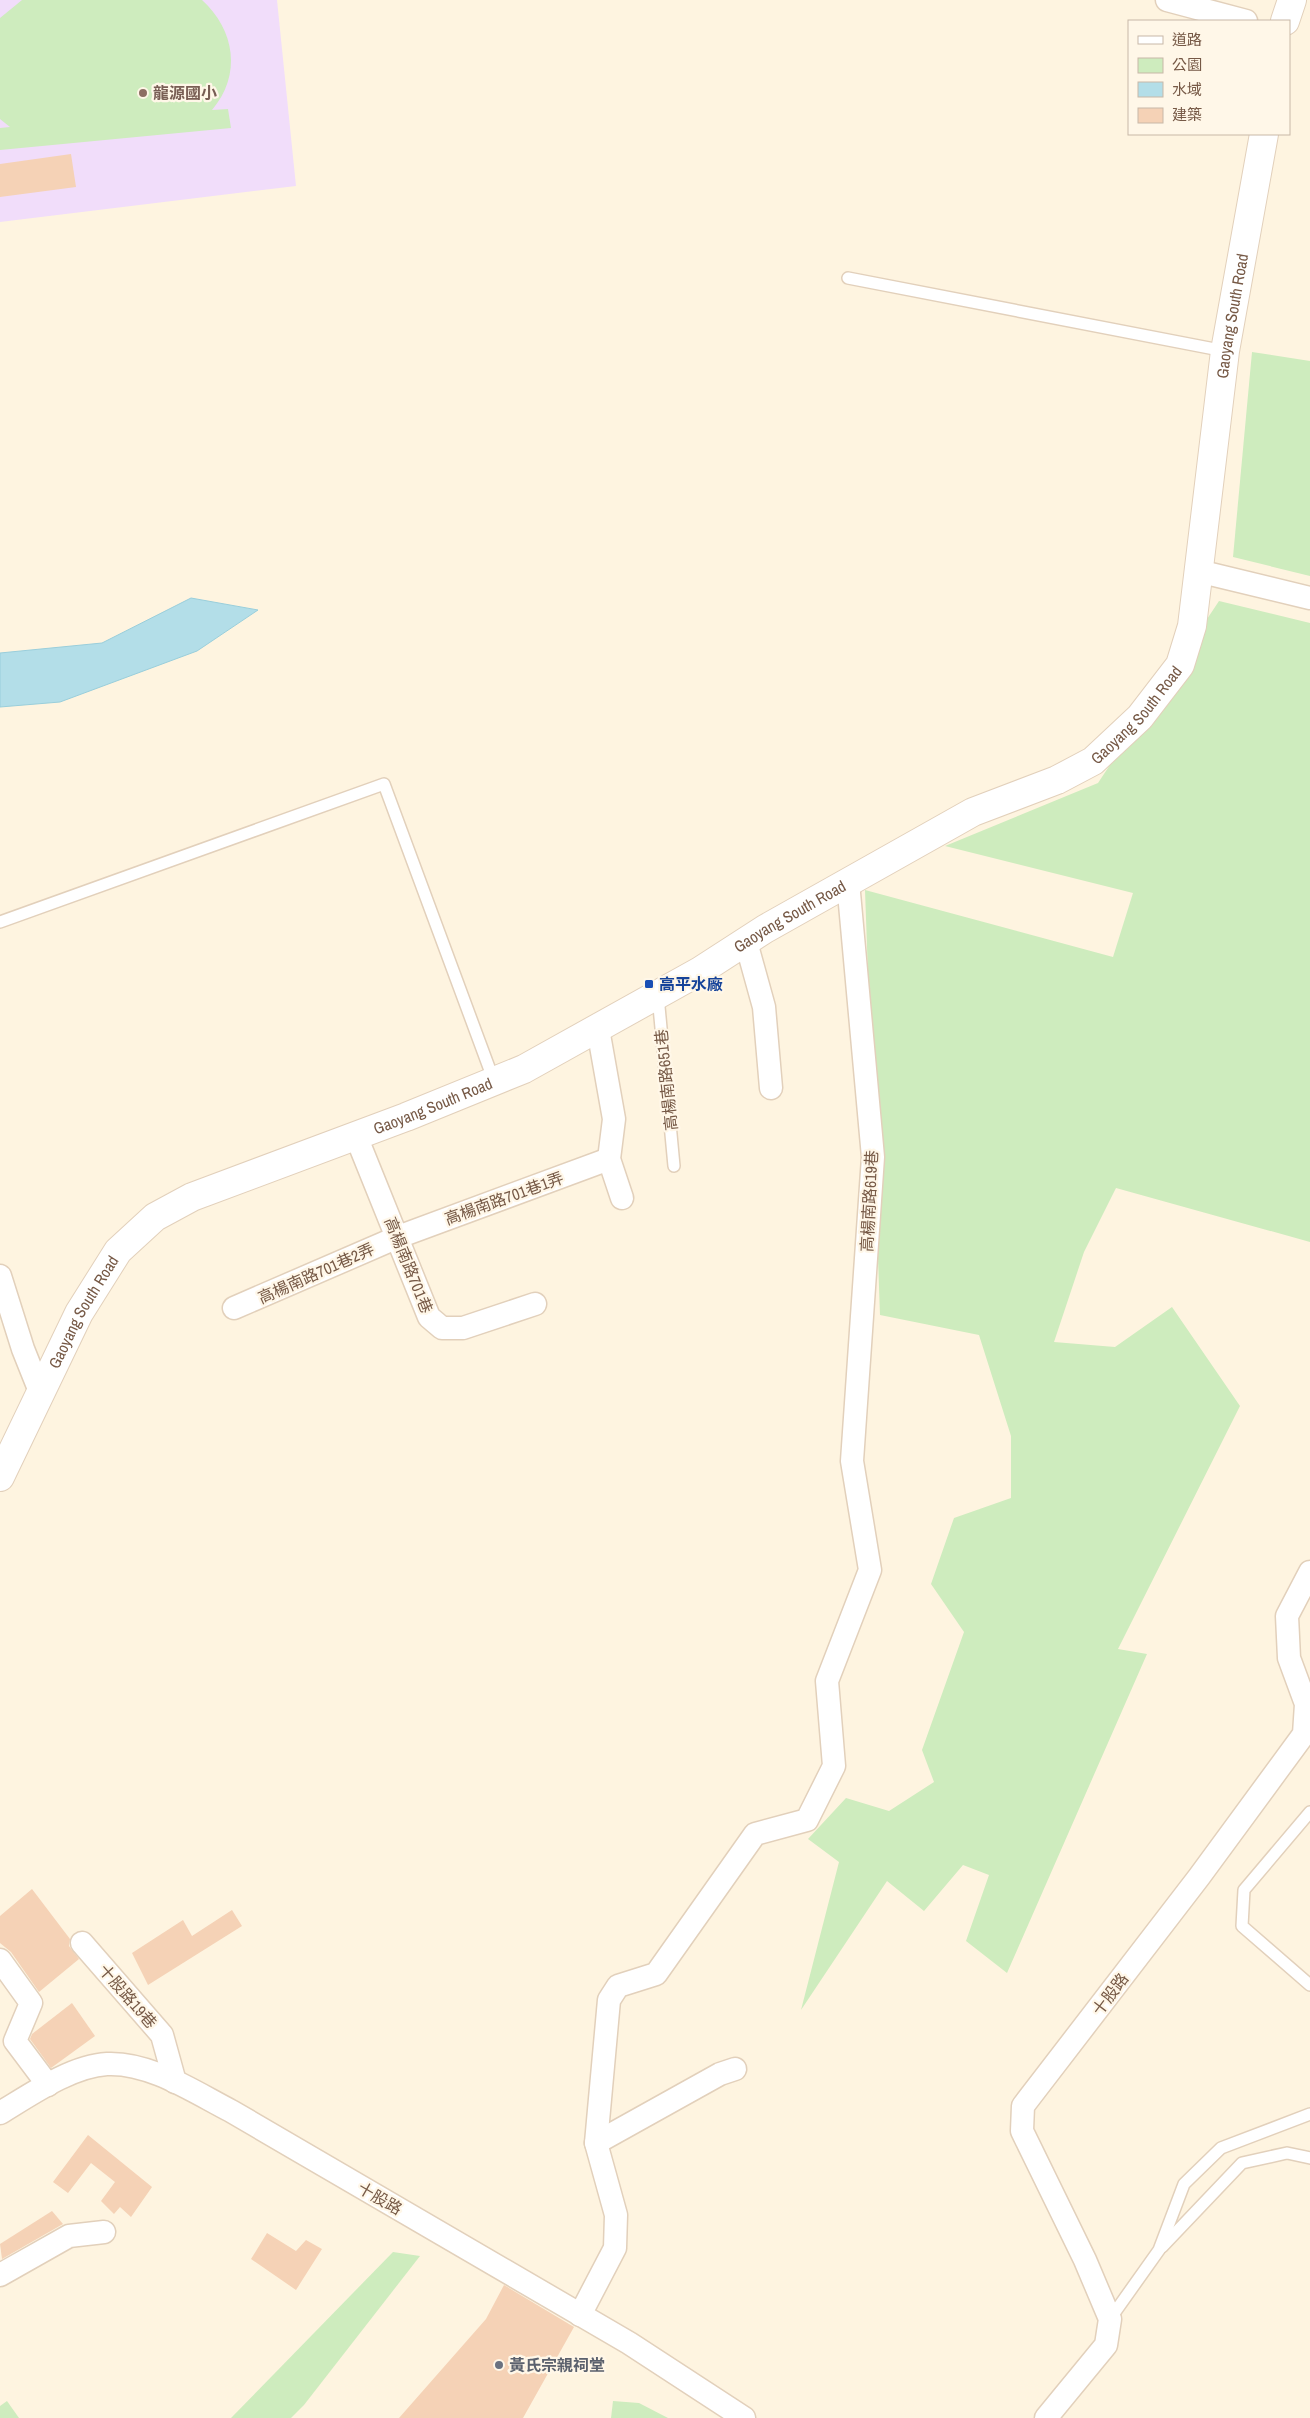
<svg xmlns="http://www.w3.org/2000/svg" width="1310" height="2418" font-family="'Archivo Narrow','Noto Sans TC',sans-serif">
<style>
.education{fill:#f1ddfa}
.green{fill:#ceecbe}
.water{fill:#b3dee8;stroke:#99cedb}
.building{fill:#f5d2b6}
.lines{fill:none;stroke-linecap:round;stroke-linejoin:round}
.service-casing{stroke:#e2d0bb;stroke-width:14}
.minor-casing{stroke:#e2d0bb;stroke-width:25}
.tertiary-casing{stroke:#e2d0bb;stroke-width:30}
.service{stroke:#fff;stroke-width:11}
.minor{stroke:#fff;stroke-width:22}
.tertiary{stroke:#fff;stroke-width:28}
.education-dot{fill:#8d6e63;stroke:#fff7e8;stroke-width:2}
.transit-dot{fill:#1a4fb4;stroke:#fff7e8;stroke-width:2}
.worship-dot{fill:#6b7280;stroke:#fff7e8;stroke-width:2}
.labels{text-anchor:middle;stroke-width:4.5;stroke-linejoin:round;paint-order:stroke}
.education-label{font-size:16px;font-weight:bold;fill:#785e54;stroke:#fff7e8;text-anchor:start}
.street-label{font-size:16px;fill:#765946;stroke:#fff7e8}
.transit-label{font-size:16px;font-weight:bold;fill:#164399;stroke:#fff7e8;text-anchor:start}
.worship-label{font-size:16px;font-weight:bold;fill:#5b616d;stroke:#fff7e8;text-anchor:start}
</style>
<rect width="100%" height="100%" fill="#fef4e0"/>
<polygon class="education" points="0,0 277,0 296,186 0,222"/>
<g class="green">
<path d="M22,0H202C235,30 242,75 212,110L228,109L231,128L0,150V128L10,127L0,119V18Z"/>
<polygon points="1252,352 1310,361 1310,576 1233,557"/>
<polygon points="1219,601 1310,623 1310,1242 1116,1188 1084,1252 1054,1342 1115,1347 1172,1307 1240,1406 1118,1649 1147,1654 1007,1973 966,1941 989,1875 963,1865 924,1911 887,1881 801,2010 839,1862 808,1839 846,1798 889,1811 934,1782 922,1750 964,1632 931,1584 954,1518 1011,1498 1011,1436 979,1335 880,1315 865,890 1113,957 1133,893 945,846 1098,783"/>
<polygon points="393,2252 420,2256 304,2405 291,2418 231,2418"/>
<polygon points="7,2401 19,2418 0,2418 0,2406"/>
<polygon points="613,2401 639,2403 668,2418 611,2418"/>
</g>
<polygon class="water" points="191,598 258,610 197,651 60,702 0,707 0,653 102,643"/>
<g class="building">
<polygon points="71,154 76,187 0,197 0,164"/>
<polygon points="32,1889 70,1939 69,1946 79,1959 39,1992 11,1952 0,1943 0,1916"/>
<polygon points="232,1910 242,1926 148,1985 132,1953 183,1920 192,1936"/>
<polygon points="72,2003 95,2036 51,2068 30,2039 32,2034"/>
<polygon points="88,2135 152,2187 131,2217 120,2207 114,2214 101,2201 115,2182 91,2163 68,2193 53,2182"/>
<polygon points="52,2211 63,2224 2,2259 0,2244"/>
<polygon points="267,2233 296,2251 306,2240 322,2249 296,2290 251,2259"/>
<polygon points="504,2285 574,2327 523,2418 399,2418 486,2319"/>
</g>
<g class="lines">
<g class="service-casing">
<g id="service">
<polyline points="848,278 1225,351"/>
<polyline points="0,922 384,784 494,1081"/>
<polyline points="658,996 674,1166"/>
<polyline points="1310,1812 1244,1890 1242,1926 1310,1985"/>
<polyline points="1162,2247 1242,2163 1287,2153 1310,2158"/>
<polyline points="1110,2319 1159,2250 1184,2184 1221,2148 1310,2114"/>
</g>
</g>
<g class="minor-casing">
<g id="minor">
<polyline points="1167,0 1246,21"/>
<polyline points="1198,571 1310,598"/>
<polyline points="746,942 764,1007 771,1088"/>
<polyline points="598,1029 614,1119 609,1159 622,1198"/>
<polyline points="356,1136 429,1317 442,1328 463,1328 535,1304"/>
<polyline points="0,1276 23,1349 41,1394"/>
<polyline points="234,1308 398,1237 609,1159"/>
<polyline points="82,1943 162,2035 175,2082"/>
<polyline points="0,1960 31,2003 15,2041 48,2085"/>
<path d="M0,2113C30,2095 71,2066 107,2064C150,2062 194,2092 231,2111L629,2343L744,2418"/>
<polyline points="596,2143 720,2074 735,2069"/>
<polyline points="0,2275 69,2236 104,2232"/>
<polyline points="580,2315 615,2248 616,2215 596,2143 609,2000 618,1986 656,1974 755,1834 807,1820 834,1766 827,1681 870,1570 852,1461 873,1157 848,882"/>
<polyline points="1046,2418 1106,2345 1110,2319 1085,2260 1022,2131 1023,2106 1199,1877 1304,1734 1306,1704 1289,1658 1287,1616 1310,1572"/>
</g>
</g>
<g class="tertiary-casing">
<g id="tertiary">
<polyline points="1285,21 1292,0"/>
<path id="s1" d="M0,1477L79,1313L118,1251L155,1217L192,1197L406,1117L524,1069L700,971L765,929L973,812L1057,780L1093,761L1140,717L1180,665L1192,626L1225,351L1264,134"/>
</g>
</g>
<use href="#service" class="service"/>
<use href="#minor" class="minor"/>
<use href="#tertiary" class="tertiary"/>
</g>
<circle class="education-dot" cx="143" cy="93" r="5"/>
<rect class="transit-dot" x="644" y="979" width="10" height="10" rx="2.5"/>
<circle class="worship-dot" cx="499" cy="2365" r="5"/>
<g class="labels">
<g class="education-label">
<text x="153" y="99">龍源國小</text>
</g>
<g class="street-label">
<text dy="6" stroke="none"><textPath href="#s1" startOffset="1835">Gaoyang South Road</textPath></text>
<text dy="6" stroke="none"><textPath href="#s1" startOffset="1415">Gaoyang South Road</textPath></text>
<text dy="6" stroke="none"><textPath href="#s1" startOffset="1010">Gaoyang South Road</textPath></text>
<text transform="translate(666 1080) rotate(-96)" y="6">高楊南路651巷</text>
<text dy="6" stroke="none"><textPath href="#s1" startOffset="605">Gaoyang South Road</textPath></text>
<text transform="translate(504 1198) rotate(-20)" y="6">高楊南路701巷1弄</text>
<text transform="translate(869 1201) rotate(-87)" y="6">高楊南路619巷</text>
<text transform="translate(409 1265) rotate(68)" y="6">高楊南路701巷</text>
<text transform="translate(316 1273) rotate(-24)" y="6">高楊南路701巷2弄</text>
<text dy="6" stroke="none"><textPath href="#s1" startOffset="185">Gaoyang South Road</textPath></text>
<text transform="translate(1110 1994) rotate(-53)" y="6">十股路</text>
<text transform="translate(128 1996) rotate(49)" y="6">十股路19巷</text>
<text transform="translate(380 2198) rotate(30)" y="6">十股路</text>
</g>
<g class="transit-label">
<text x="659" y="990">高平水廠</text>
</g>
<g class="worship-label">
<text x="509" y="2371">黃氏宗親祠堂</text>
</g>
</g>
<rect x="1128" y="20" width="162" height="115" fill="#fff7e8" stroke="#c8b8a7"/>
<rect x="1138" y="36" width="25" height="8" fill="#ffffff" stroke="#c8b8a7"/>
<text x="1172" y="45" font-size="15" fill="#765946">道路</text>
<rect x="1138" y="58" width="25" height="15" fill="#ceecbe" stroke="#c8b8a7"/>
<text x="1172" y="70" font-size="15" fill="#765946">公園</text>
<rect x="1138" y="82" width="25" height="15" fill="#b3dee8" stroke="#c8b8a7"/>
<text x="1172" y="95" font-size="15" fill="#765946">水域</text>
<rect x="1138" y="108" width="25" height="15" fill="#f5d2b6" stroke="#c8b8a7"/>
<text x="1172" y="120" font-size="15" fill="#765946">建築</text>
</svg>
